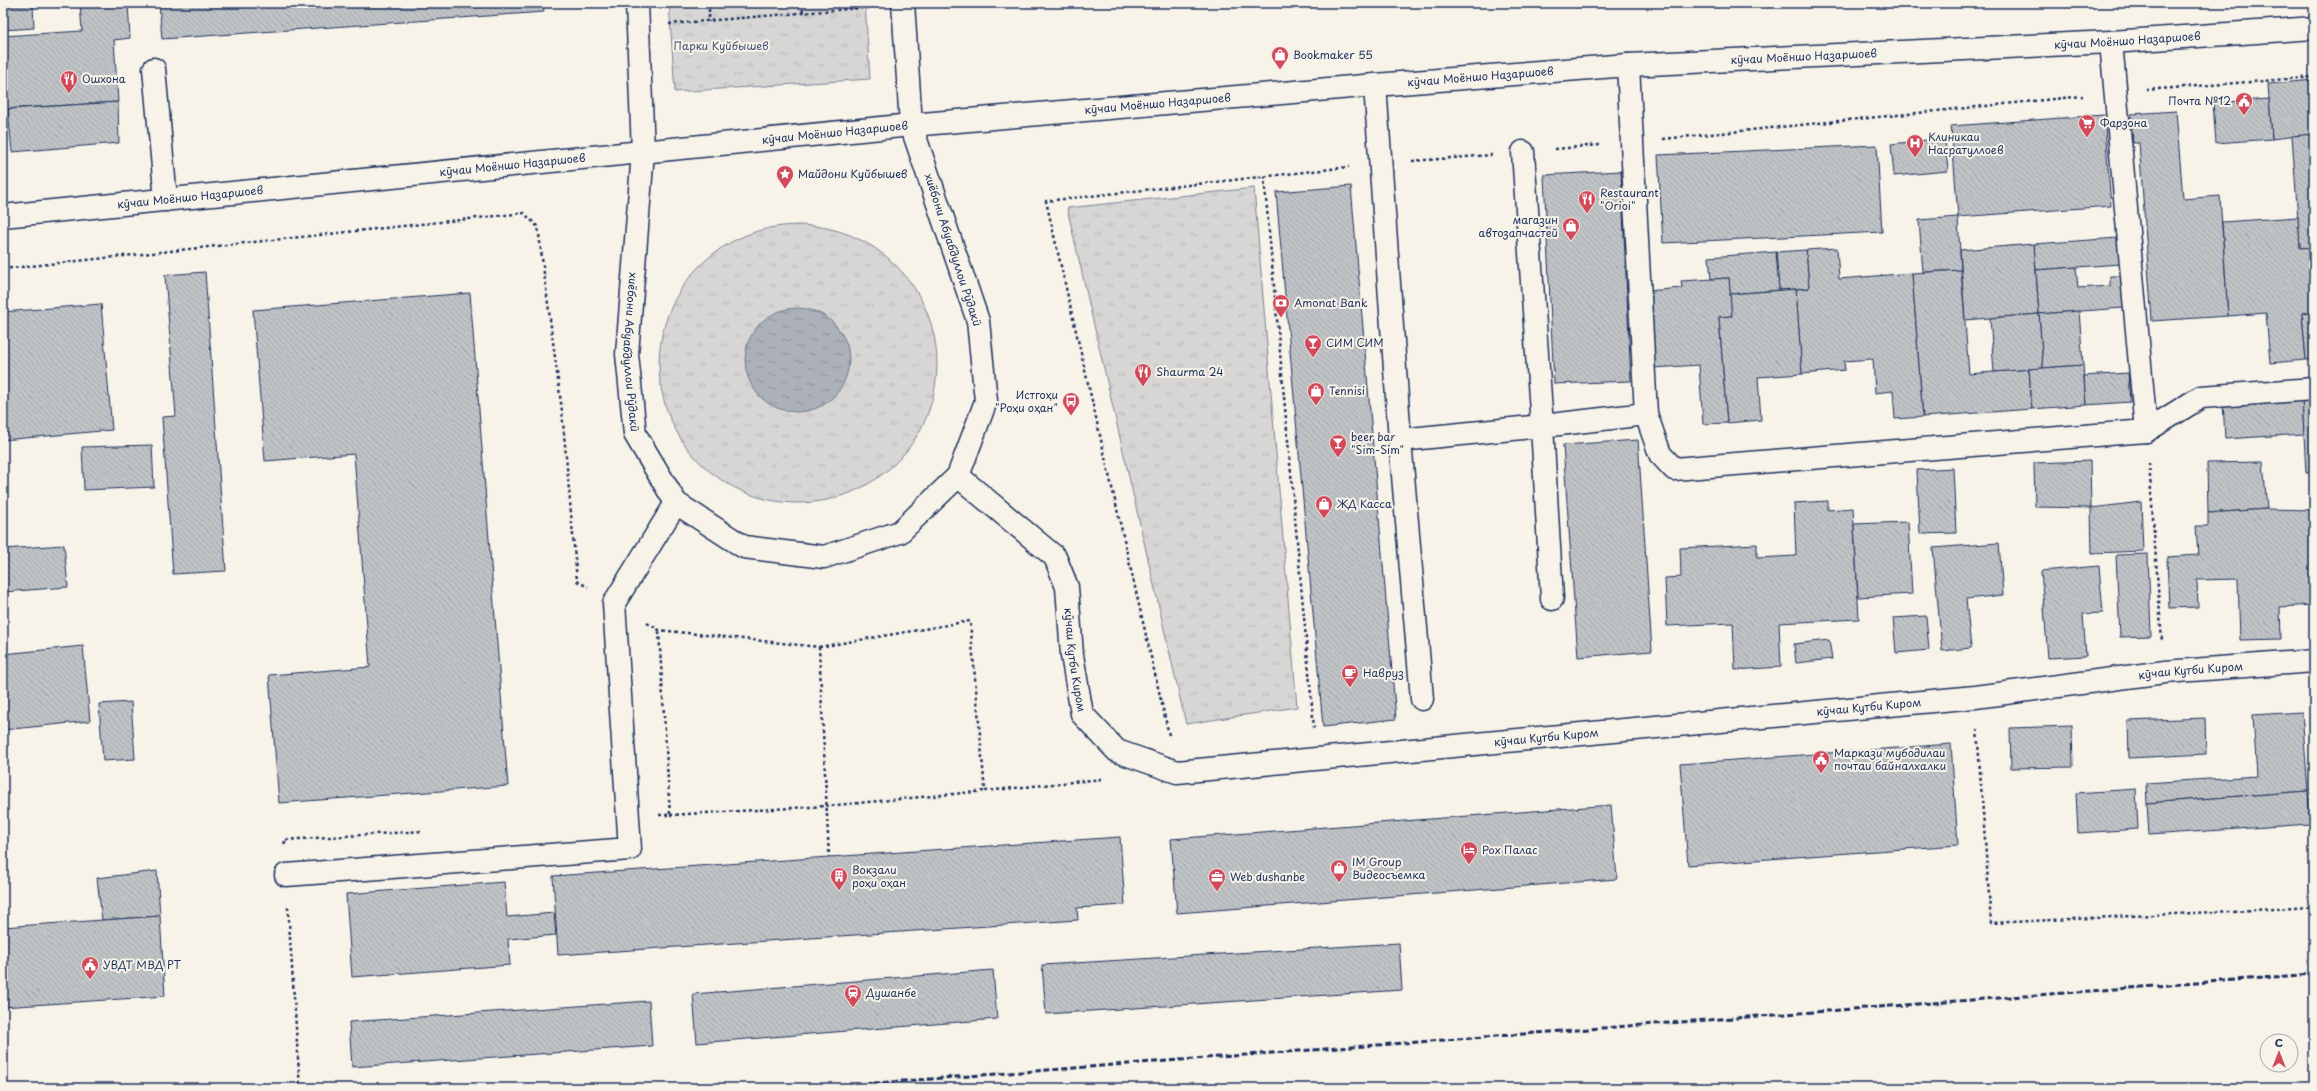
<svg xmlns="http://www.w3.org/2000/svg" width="2317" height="1091" font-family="'Playpen Sans',sans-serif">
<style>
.park{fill:url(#park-tufts);stroke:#798299}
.water{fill:url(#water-ripples);stroke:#727c95}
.building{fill:url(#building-back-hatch);stroke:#1b2f5e}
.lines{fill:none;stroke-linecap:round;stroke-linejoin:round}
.minor-casing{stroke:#1b2f5e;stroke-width:25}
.path{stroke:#1b2f5e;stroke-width:2.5;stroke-dasharray:3 3;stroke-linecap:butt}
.minor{stroke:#f7f3e8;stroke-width:22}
.rail{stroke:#1b2f5e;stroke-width:3;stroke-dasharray:6 3;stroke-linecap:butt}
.labels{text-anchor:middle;stroke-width:4;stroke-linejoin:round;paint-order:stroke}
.street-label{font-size:11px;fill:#1b2f5e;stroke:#f7f3e8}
.park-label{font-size:11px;fill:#415076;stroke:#f7f3e8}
.poi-label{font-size:11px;fill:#1b2f5e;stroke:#f7f3e8;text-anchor:start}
</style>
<defs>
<pattern id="park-tufts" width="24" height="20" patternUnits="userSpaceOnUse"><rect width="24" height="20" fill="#d7d6d4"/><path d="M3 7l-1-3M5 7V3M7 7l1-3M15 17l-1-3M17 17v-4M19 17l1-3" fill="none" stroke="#b8b8b8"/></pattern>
<pattern id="water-ripples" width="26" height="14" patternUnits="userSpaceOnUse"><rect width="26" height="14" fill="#acb0b9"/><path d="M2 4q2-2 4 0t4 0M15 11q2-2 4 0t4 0" fill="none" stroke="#8b909a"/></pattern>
<pattern id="building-back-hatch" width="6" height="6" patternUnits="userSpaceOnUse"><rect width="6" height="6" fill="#c0c3c5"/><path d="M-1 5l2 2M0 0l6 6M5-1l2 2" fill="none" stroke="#a4a8ac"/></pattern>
</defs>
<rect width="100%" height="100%" fill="#f7f3e8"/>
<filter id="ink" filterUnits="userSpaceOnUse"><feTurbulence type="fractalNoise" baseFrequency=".025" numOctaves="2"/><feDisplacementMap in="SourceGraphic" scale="8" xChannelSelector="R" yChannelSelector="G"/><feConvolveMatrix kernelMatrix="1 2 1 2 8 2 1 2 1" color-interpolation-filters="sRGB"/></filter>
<g filter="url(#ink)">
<g class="park">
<polygon points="669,3 865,3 870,79 675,92"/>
<polygon points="1254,188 1297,707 1186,724 1067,208"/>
<circle cx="798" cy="364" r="139"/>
</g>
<circle class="water" cx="797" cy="360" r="52"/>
<g class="building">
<polygon points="80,3 128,3 130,38 114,40 118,102 3,109 3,36 82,31"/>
<polygon points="159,3 543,3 544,12 162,39"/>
<polygon points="33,5 34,28 3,30 3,6"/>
<polygon points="2314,80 2314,134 2272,139 2268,84"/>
<polygon points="2269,99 2272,139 2216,143 2213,103"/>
<polygon points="118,102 119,143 12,152 8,109"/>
<polygon points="2176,111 2183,199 2220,196 2228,316 2152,321 2139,143 2133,143 2131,114"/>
<polygon points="2104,115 2111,206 1958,217 1951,126"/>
<polygon points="2314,134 2314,247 2300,248 2292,136"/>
<polygon points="1945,138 1948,171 1894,176 1891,144"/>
<polygon points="1877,145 1882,232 1663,243 1658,155"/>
<polygon points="1621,171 1631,381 1554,384 1544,175"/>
<polygon points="1351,186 1396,719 1323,727 1276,192"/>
<polygon points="1958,217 1961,270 1923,272 1919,220"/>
<polygon points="2298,217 2300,248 2314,247 2314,312 2302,313 2306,360 2270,363 2266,313 2228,316 2222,222"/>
<polygon points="2118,238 2120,264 2036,270 2034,244"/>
<polygon points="2034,244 2039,314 1965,320 1960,250"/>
<polygon points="1837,248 1839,279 1912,273 1923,417 1895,419 1893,391 1875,393 1873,359 1844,361 1845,370 1802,374 1796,289 1809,288 1806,250"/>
<polygon points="1806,250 1809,288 1779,290 1776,252"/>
<polygon points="1776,252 1779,290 1730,294 1729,278 1711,279 1709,257"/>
<polygon points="2076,267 2078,288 2110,286 2110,276 2121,276 2124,308 2039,314 2036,270"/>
<polygon points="1961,270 1969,374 2029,369 2032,409 1923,417 1912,273"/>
<polygon points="205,272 226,571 173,574 162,417 176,416 165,275"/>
<polygon points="1729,278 1732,316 1719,317 1727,423 1703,424 1699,365 1653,368 1647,291 1682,288 1681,281"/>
<polygon points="1796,289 1802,374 1758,377 1761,420 1727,423 1719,317 1732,316 1730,294"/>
<polygon points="470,293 508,786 279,803 269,675 370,667 354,454 265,461 253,310"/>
<polygon points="101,304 112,430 3,440 3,312"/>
<polygon points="2079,311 2083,365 2043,368 2039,314"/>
<polygon points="2314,312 2314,360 2306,360 2302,313"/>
<polygon points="2039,314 2043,368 1994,372 1990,318"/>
<polygon points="2083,365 2086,405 2032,409 2029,369"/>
<polygon points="2128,373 2130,402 2086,405 2084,376"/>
<polygon points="2302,397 2304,434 2225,439 2223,402"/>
<polygon points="2302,397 2314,397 2314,473 2306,473"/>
<polygon points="1638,440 1652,651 1578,657 1563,445"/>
<polygon points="152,445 154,487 84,490 82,447"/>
<polygon points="2090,461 2091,508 2035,507 2034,463"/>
<polygon points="2263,462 2267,509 2208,513 2207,463"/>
<polygon points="1953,468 1956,533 1920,534 1917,470"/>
<polygon points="1828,501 1828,510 1853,508 1859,619 1779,623 1781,667 1735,670 1733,623 1667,626 1665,578 1681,577 1680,548 1757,544 1757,558 1796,556 1794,503"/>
<polygon points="2141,502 2143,551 2092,553 2091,508"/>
<polygon points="2267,509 2313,510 2314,605 2280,607 2281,639 2240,640 2238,579 2197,580 2198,607 2169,608 2167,557 2198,555 2196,526 2208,526 2208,513"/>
<polygon points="1908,522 1912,594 1858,597 1854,524"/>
<polygon points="1999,543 2003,595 1966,599 1971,648 1942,651 1933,548"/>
<polygon points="64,545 68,587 3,592 3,549"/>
<polygon points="2148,554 2151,636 2120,637 2116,555"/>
<polygon points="2099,566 2103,613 2083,614 2086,656 2048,658 2041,571"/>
<polygon points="1926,616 1929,650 1896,653 1893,618"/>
<polygon points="1829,640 1832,659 1796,663 1794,644"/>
<polygon points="83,646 90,721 3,730 3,654"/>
<polygon points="131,702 135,759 103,761 99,704"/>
<polygon points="2302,712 2308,791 2147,803 2146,783 2257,776 2253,715"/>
<polygon points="2205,718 2206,754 2129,758 2128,721"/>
<polygon points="2072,726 2073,767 2011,768 2010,728"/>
<polygon points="1951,744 1958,845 1688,865 1680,764"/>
<polygon points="2136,789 2138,829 2078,833 2076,793"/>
<polygon points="2308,791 2310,824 2149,835 2147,803"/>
<polygon points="1611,805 1617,879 1177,913 1171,839"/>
<polygon points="1120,837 1125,905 1077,908 1078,920 558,955 553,876"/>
<polygon points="157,871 160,916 102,920 97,878"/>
<polygon points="504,882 507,917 554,913 556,935 508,939 510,965 352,977 346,894"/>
<polygon points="160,916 165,996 3,1007 3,927"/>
<polygon points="1399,943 1402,990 1046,1014 1042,965"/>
<polygon points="993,970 997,1019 697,1043 693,994"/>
<polygon points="649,1001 652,1046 352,1067 349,1022"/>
</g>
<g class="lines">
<g class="minor-casing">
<g id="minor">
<path id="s1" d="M637,3L643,152L627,354L635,434L676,503L744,547L824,557L900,532L958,476L986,401L978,321L911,125L903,3"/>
<polyline points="1628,65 1646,414 1660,454 1674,469 2146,431 2111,42"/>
<polyline points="154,69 166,200"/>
<polyline points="1375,85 1400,440 1422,699"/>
<polyline points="1523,152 1542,426 1646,414"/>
<path id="s2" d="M3,216L911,125L1375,85L1628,65L2111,42L2314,28"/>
<polyline points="2146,431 2201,397 2314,389"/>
<polyline points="1400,440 1542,426 1552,599"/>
<path id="s3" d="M958,476L1055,557L1067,587L1072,655L1082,714L1117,751L1177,772L1975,697L2165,672L2314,661"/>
<polyline points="286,875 630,849 614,603 676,503"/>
</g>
</g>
<g class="path">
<polyline points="709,3 709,22"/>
<polyline points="802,3 803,13"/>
<polyline points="669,24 872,7"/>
<polyline points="2146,90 2314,77"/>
<polyline points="1663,139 2083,96"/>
<polyline points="1555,149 1600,145"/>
<polyline points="1412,161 1492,155"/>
<polyline points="1264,176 1314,728"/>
<polyline points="3,269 524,213 538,227 562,411 577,581 588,587"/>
<polyline points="2149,463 2162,642"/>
<polyline points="647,623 659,630 819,647 829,857"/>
<polyline points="819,647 970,621 985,791 1102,779"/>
<polyline points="1977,729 1991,923 2314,907"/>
<polyline points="1169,735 1046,201 1349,167"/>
<polyline points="659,815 670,815 659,631"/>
<polyline points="670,815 826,806 985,791"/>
<polyline points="285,844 284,840 423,831"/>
<polyline points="288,907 300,1088"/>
</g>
<use href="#minor" class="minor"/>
<polyline class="rail" points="811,1088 2314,974"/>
</g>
</g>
<defs>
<g id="shop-pin" transform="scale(0.9)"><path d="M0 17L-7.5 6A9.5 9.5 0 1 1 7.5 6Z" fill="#d1495b" stroke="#f7f3e8"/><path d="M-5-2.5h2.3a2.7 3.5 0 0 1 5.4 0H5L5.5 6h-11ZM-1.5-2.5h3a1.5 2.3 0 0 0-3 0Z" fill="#fff"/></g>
<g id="restaurant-pin" transform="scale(0.9)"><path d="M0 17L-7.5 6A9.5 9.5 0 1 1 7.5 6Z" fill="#d1495b" stroke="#f7f3e8"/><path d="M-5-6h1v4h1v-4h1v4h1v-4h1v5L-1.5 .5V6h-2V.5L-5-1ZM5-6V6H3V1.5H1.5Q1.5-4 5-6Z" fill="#fff"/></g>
<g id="civic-pin" transform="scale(0.9)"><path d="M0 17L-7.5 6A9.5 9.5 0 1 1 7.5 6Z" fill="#d1495b" stroke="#f7f3e8"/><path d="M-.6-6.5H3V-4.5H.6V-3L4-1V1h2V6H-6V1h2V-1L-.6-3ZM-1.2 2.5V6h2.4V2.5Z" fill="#fff"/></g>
<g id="supermarket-pin" transform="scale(0.9)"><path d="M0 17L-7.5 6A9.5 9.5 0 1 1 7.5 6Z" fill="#d1495b" stroke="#f7f3e8"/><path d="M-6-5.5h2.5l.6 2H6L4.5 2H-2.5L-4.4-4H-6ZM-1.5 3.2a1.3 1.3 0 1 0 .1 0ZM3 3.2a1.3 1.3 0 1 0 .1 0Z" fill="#fff"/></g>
<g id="hospital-pin" transform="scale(0.9)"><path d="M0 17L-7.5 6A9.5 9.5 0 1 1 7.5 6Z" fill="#d1495b" stroke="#f7f3e8"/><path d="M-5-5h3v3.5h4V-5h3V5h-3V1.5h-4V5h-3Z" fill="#fff"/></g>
<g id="sight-pin" transform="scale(0.9)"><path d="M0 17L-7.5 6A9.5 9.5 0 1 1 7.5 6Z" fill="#d1495b" stroke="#f7f3e8"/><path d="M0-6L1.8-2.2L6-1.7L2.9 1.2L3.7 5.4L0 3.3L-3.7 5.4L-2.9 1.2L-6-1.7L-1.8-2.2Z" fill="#fff"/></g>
<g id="bank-pin" transform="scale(0.9)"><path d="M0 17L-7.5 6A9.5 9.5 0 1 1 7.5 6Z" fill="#d1495b" stroke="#f7f3e8"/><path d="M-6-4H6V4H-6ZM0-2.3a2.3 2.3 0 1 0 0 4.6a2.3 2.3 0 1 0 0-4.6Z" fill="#fff"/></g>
<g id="bar-pin" transform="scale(0.9)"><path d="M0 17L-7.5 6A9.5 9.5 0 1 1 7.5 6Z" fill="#d1495b" stroke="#f7f3e8"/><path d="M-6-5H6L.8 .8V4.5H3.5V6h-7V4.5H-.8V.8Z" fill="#fff"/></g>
<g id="bus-pin" transform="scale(0.9)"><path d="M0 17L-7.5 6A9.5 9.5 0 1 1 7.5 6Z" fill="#d1495b" stroke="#f7f3e8"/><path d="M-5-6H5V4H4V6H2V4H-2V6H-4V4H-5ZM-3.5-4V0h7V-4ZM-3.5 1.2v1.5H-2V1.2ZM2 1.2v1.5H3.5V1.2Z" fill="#fff"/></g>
<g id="cafe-pin" transform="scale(0.9)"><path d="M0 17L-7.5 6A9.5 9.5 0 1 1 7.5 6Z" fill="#d1495b" stroke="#f7f3e8"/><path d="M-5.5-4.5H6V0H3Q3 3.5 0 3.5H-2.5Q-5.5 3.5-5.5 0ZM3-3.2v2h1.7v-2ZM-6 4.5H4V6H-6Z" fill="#fff"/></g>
<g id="hotel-pin" transform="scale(0.9)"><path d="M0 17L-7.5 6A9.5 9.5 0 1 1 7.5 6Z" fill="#d1495b" stroke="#f7f3e8"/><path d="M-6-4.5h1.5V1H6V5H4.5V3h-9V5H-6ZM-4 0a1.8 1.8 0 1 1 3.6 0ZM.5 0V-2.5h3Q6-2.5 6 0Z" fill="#fff"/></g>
<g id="building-pin" transform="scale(0.9)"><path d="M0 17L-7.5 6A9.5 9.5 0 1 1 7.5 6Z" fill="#d1495b" stroke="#f7f3e8"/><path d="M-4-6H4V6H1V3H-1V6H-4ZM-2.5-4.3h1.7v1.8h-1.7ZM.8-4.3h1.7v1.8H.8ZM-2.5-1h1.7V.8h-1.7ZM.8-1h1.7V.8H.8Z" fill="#fff"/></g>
<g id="office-pin" transform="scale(0.9)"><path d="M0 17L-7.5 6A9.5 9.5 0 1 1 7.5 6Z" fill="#d1495b" stroke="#f7f3e8"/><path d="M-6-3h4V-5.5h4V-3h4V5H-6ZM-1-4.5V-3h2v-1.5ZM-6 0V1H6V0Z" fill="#fff"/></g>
<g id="station-pin" transform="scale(0.9)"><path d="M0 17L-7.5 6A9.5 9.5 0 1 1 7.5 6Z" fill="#d1495b" stroke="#f7f3e8"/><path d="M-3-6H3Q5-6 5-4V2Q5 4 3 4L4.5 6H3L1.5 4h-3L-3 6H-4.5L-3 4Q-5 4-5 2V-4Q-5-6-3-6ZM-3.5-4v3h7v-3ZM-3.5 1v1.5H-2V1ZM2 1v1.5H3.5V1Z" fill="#fff"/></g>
</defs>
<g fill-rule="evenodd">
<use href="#shop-pin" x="1280" y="55"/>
<use href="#restaurant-pin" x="69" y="79"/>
<use href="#civic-pin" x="2244" y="101"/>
<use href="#supermarket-pin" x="2087" y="123"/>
<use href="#hospital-pin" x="1915" y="143"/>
<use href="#sight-pin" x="785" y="174"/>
<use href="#restaurant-pin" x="1587" y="199"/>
<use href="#shop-pin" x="1571" y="226"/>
<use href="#bank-pin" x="1281" y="303"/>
<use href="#bar-pin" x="1313" y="343"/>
<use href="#restaurant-pin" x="1143" y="372"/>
<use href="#shop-pin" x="1316" y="391"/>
<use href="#bus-pin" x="1071" y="401"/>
<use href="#bar-pin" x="1338" y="443"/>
<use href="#shop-pin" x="1324" y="504"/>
<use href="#cafe-pin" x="1350" y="673"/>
<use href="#civic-pin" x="1821" y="759"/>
<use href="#hotel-pin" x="1469" y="850"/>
<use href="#shop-pin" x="1339" y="868"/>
<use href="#building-pin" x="839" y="876"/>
<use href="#office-pin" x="1217" y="877"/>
<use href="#civic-pin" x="90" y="965"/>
<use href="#station-pin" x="853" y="993"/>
</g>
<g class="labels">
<g class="street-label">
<text dy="4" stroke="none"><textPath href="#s2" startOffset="2132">кӯчаи Моёншо Назаршоев</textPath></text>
<text dy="4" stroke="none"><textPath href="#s2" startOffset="1808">кӯчаи Моёншо Назаршоев</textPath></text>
<text dy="4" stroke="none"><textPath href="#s2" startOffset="1484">кӯчаи Моёншо Назаршоев</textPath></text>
<text dy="4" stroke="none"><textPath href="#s2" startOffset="1160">кӯчаи Моёншо Назаршоев</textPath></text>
<text dy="4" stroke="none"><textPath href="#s2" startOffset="836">кӯчаи Моёншо Назаршоев</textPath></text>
<text dy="4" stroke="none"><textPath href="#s2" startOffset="512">кӯчаи Моёншо Назаршоев</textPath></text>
<text dy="4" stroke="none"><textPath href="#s2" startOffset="188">кӯчаи Моёншо Назаршоев</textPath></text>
<text transform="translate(953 250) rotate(72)" y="4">хиёбони Абуабдуллои Рӯдакӣ</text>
<text dy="4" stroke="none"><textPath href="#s1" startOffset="350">хиёбони Абуабдуллои Рӯдакӣ</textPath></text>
<text dy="4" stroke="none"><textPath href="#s3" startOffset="232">кӯчаи Кутби Киром</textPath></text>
<text dy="4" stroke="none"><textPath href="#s3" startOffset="1420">кӯчаи Кутби Киром</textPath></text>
<text dy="4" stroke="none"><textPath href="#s3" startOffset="1096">кӯчаи Кутби Киром</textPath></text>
<text dy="4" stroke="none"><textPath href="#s3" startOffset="772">кӯчаи Кутби Киром</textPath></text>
</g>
<g class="park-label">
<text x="721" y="50">Парки Куйбышев</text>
</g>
<g class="poi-label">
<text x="1293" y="59">Bookmaker 55</text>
<text x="82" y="83">Ошхона</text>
<text x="2231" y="105" text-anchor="end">Почта №12</text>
<text x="2100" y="127">Фарзона</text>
<text x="1928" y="141">Клиникаи<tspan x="1928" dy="13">Насратуллоев</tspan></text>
<text x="798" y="178">Майдони Куйбышев</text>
<text x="1600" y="197">Restaurant<tspan x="1600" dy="13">"Orioi"</tspan></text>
<text x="1558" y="224" text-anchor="end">магазин<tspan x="1558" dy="13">автозапчастей</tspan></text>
<text x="1294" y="307">Amonat Bank</text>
<text x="1326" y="347">СИМ СИМ</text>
<text x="1156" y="376">Shaurma 24</text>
<text x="1329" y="395">Tennisi</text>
<text x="1058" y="399" text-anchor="end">Истгоҳи<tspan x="1058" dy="13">"Роҳи оҳан"</tspan></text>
<text x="1351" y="441">beer bar<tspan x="1351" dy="13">"Sim-Sim"</tspan></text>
<text x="1337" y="508">ЖД Касса</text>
<text x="1363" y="677">Навруз</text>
<text x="1834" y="757">Маркази мубодилаи<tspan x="1834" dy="13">почтаи байналхалки</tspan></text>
<text x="1482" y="854">Рох Палас</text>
<text x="1352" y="866">IM Group<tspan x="1352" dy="13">Видеосъемка</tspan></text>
<text x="852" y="874">Вокзали<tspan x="852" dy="13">роҳи оҳан</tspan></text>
<text x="1230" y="881">Web dushanbe</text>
<text x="103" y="969">УВДТ МВД РТ</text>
<text x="866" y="997">Душанбе</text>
</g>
</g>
<rect width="2317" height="1091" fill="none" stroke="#f7f3e8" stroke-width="16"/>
<rect x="8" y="8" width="2301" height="1075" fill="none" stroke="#1b2f5e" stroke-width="1.5" filter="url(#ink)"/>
<g transform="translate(2279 1053)"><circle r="19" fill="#f7f3e8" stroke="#9fa5b1"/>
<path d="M0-3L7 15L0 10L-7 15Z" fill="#d1495b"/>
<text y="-6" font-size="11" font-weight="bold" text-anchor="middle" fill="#1b2f5e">С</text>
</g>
</svg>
